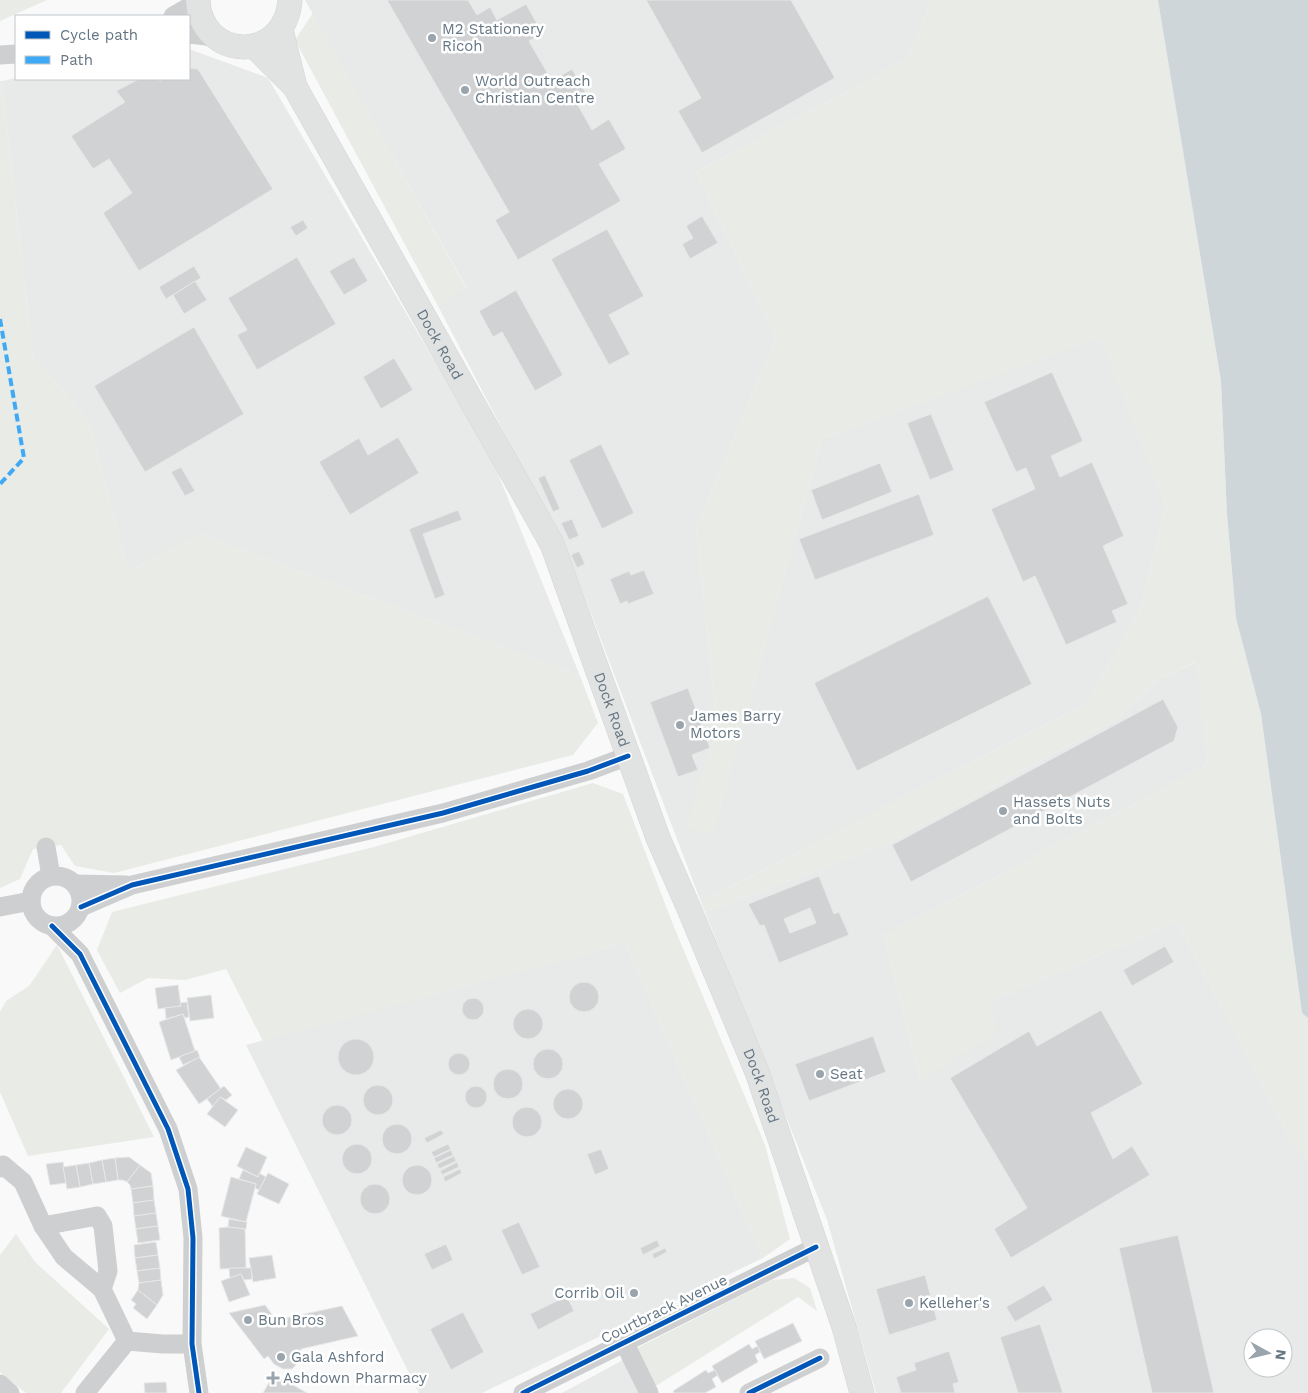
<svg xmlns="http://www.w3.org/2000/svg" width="1308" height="1393" font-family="'Work Sans',sans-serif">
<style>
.built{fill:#e8e9e9;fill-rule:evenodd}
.green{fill:#e8ebe6}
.water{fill:#ced6d9}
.building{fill:#d0d2d3;stroke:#e8e8e8;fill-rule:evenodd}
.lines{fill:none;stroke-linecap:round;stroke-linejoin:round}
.major-casing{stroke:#d5d6d7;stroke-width:25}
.minor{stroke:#cecfd0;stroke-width:19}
.major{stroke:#e1e2e2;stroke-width:24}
.quiet{stroke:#3fa9f5;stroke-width:4;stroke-dasharray:8 4;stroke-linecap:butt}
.cycleway-casing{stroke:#fff;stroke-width:8}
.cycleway{stroke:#0057b8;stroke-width:5}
.poi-dot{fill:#99a4ac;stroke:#fff;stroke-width:2}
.labels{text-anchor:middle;stroke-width:5;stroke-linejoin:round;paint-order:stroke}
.poi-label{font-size:15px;fill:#657683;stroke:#fff;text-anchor:start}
.street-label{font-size:15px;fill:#657683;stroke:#fff}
</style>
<rect width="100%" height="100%" fill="#f9f9f9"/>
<g class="built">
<polygon points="305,0 932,0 906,60 696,172 776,337 696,528 717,727 686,828 713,834 822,439 1100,337 1166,505 1141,608 1087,703 701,902 571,561 438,306 466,287"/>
<polygon points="189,49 268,78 492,459 580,676 200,534 128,571 90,424 61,388 33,358 2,81 16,78 189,79"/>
<path d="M1196,662L1208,765L884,936L920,1081L991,1001L1177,922L1291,1140L1308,1159V1393H876L827,1220L705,912L887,844L1119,718L1159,679ZM1253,1338H1283V1368H1253Z"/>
<polygon points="625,943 763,1258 482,1393 419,1393 246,1045"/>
<polygon points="623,1360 642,1393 562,1393"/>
</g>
<g class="green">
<polygon points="0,0 47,0 0,21"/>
<polygon points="932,0 1158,0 1221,381 1227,514 1236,618 1261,714 1302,1013 1308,1018 1308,1159 1291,1140 1177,922 991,1001 997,1033 920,1081 884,936 1208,765 1195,662 1159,679 1119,718 887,844 705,912 701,902 1087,703 1141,608 1166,505 1100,338 822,439 713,835 685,829 717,727 696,528 776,337 696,172 906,60"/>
<polygon points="313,13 466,288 438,306 295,40"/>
<polygon points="0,81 2,81 33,358 61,388 90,424 128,571 200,534 580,676 598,723 573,755 114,873 75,866 61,845 33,849 20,879 0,888"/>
<polygon points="593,783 623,794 672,922 765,1145 790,1239 763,1258 625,943 263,1041 226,969 185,980 148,978 120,993 97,950 112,912 374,847"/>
<polygon points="57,945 154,1137 28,1156 0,1092 0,1012 6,1001 29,986"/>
<polygon points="16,1234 35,1262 109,1329 61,1393 26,1393 0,1372 0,1255"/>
<polygon points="794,1278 810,1288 817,1311 798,1297 654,1387 635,1349 772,1280"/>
</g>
<polygon class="water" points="1158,0 1308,0 1308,1018 1302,1013 1261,714 1236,618 1227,514 1221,381"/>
<g class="building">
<polygon points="387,0 468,0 477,15 490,7 497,20 526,4 543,34 529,41 552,81 572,69 586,93 575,100 592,130 609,119 626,149 599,164 621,201 518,260 495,220 509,212"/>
<polygon points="646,0 791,0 835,78 702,153 678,111 701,98"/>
<polygon points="189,68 198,69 273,189 139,271 103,213 132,193 109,159 93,169 71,136 125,102 116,91 139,79 158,79 160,81 163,79 189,79"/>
<polygon points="702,216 718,243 690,259 682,244 693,238 686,226"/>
<polygon points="303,220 308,228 296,236 290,227"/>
<polygon points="607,229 644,296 609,315 630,354 609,365 551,259"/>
<polygon points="297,257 336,324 257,370 237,335 247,330 228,298"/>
<polygon points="354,257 368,281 344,295 329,271"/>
<polygon points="194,266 201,278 166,299 159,287"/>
<polygon points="195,281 207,300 184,314 173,295"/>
<polygon points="516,290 563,375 535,391 502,332 493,337 479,311"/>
<polygon points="194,327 244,414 145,472 94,386"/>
<polygon points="394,358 413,390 381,409 363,377"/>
<polygon points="1052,372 1083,441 1051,456 1060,477 1092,462 1124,536 1103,546 1128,604 1112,611 1117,622 1066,645 1035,576 1023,582 991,509 1035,489 1026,468 1016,472 984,402"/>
<polygon points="931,414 954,470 930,480 907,423"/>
<polygon points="398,437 419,473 350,515 319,462 359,438 368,455"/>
<polygon points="601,444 634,513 602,529 569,460"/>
<polygon points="880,463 892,492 822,520 811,490"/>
<polygon points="181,467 195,491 185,496 171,472"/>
<polygon points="545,475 560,509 553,512 538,478"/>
<polygon points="919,494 934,535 815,580 799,539"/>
<polygon points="458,510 462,520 423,534 445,595 435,599 409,529"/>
<polygon points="572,519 579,536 569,540 561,523"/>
<polygon points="579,551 585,564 577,568 571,555"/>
<polygon points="644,570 654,594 628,604 627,601 620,604 610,579 629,571 631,575"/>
<polygon points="988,596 1032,684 857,771 814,683"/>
<polygon points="688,688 710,748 692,755 698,770 678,777 650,702"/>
<polygon points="1163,699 1178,727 1174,741 911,882 892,845"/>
<path d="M819,876L834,914L839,912L849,935L779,963L764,925L760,926L748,904ZM810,908L816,923L790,933L784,919Z"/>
<polygon points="1165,946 1174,962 1132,986 1123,970"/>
<circle cx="584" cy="997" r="15"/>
<polygon points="178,985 181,1006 158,1009 155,988"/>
<polygon points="211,995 214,1018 190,1021 187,998"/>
<circle cx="473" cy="1009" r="11"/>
<polygon points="187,1002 189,1017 185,1018 183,1014 166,1019 165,1008 181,1006 180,1003"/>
<circle cx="528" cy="1024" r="15"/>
<polygon points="1101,1010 1143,1084 1091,1113 1113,1159 1132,1146 1150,1175 1011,1258 994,1229 1027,1208 950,1078 1029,1031 1037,1046"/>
<polygon points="183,1014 195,1051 171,1060 159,1022"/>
<polygon points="873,1036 886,1072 809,1101 795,1064"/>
<circle cx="356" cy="1057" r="18"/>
<circle cx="548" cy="1064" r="15"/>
<polygon points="197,1050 200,1057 183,1065 179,1057"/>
<circle cx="459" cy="1064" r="11"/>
<polygon points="199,1057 221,1089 199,1104 176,1070"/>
<circle cx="508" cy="1084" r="15"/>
<circle cx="378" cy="1100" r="15"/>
<polygon points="224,1086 232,1095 226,1100 220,1097 213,1107 207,1099"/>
<circle cx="476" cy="1097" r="11"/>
<circle cx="568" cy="1104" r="15"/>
<polygon points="220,1097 238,1110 225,1127 207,1114"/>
<circle cx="337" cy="1120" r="15"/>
<circle cx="527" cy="1122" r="15"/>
<circle cx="397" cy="1139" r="15"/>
<polygon points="441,1130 444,1134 427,1143 424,1138"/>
<polygon points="448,1144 451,1149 434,1157 431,1152"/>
<circle cx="357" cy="1159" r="15"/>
<polygon points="246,1147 267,1157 258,1177 237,1166"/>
<polygon points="601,1149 609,1169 595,1175 587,1154"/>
<polygon points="451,1150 453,1155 436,1163 434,1158"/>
<polygon points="454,1156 456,1161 439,1169 437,1164"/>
<polygon points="129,1157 140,1165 127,1182 123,1180 118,1180 115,1158"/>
<polygon points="115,1158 118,1180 106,1182 102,1160"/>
<polygon points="102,1160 106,1182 93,1184 89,1163"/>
<polygon points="63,1162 66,1183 50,1185 46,1164"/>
<polygon points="457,1162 459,1167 442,1175 440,1171"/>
<polygon points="89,1163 93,1184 80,1187 76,1165"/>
<circle cx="417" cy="1180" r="15"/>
<polygon points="76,1165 80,1187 67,1189 63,1167"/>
<polygon points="140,1165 151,1173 153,1186 131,1189 130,1185 127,1182"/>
<polygon points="460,1169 462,1173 445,1182 443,1177"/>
<polygon points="243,1170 258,1177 259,1173 266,1177 259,1190 255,1188 256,1184 239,1179"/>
<polygon points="268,1173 289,1184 279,1204 257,1194"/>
<polygon points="231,1177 256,1184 246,1222 221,1216"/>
<circle cx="375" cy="1199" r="15"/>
<polygon points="153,1186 154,1200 133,1203 131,1189"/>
<polygon points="154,1200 156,1213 134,1216 133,1203"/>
<polygon points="156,1213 158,1226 136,1229 134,1216"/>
<polygon points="229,1219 247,1222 246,1229 228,1227"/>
<polygon points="519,1222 540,1267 522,1275 501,1230"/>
<polygon points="158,1226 160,1240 138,1243 136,1229"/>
<polygon points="228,1227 245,1229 246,1268 220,1269 219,1228"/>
<polygon points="1178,1235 1214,1393 1152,1393 1119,1248"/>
<polygon points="657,1240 660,1246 643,1255 640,1248"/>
<polygon points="156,1242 158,1255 135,1258 134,1245"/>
<polygon points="446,1244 453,1260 432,1270 424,1254"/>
<polygon points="665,1248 667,1252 654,1259 652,1254"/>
<polygon points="158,1255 160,1268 137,1271 135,1258"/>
<polygon points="272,1255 276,1278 253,1282 249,1258"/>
<polygon points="160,1268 161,1280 139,1283 137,1271"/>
<polygon points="229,1268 251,1268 252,1279 244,1280 241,1274 230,1278"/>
<polygon points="241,1274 250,1295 229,1302 221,1281"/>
<polygon points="925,1275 937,1320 889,1335 876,1289"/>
<polygon points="161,1280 163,1295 157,1305 138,1290 139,1283"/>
<polygon points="1044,1285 1053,1300 1015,1322 1006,1307"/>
<polygon points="138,1290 157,1305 147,1319 133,1308 136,1304 131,1300"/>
<polygon points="567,1296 574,1311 538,1330 530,1314"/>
<polygon points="265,1305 276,1320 342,1306 358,1336 301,1349 300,1357 296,1365 292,1369 283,1369 274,1364 268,1356 264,1359 229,1313"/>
<polygon points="463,1312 484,1352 451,1370 430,1329"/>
<polygon points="793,1323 802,1341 764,1359 755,1341"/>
<polygon points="1040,1324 1063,1393 1018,1393 1000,1337"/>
<polygon points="749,1344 752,1349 758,1346 760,1352 755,1355 758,1362 722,1383 712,1366"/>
<polygon points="949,1351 959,1382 953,1384 955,1393 901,1393 896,1377 916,1370 914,1363"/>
<polygon points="706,1370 708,1373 715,1370 718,1375 712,1379 716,1387 705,1393 674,1393 673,1391"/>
<polygon points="274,1374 307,1393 263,1393"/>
<polygon points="166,1382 167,1393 145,1393 144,1383"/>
</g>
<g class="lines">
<g class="major-casing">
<g id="major">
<path d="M198,0C200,60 285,65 290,0"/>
<path id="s1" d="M281,30L295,87L552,544L658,838L690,911L757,1072L844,1327L862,1393"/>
<polyline points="254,46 295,87"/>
</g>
</g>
<g class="minor">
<polyline points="173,16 198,2"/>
<polyline points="189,34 215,37"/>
<polyline points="0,55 16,54"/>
<polyline points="46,847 51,876"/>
<circle cx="56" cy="901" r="25"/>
<polyline points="75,884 126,885"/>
<polyline points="0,907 31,901"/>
<polyline points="81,907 132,885 443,813 588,771 628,756"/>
<polyline points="52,926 80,954 168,1129 188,1189 193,1238 192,1344 199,1393"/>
<polyline points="0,1168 3,1165 23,1182 43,1226 64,1257 102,1289 127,1341 163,1344 192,1344"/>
<polyline points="43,1226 97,1216 103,1226 108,1271 102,1289"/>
<polyline points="624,1342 649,1393"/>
<polyline points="0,1384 10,1393"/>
<polyline points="85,1393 127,1341"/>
<polyline points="523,1393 816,1247"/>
<polyline points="749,1393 820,1358"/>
</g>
<use href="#major" class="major"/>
<polyline class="quiet" points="0,319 24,458 0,484"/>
<g class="cycleway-casing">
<g id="cycleway">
<polyline points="81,907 132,885 443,813 588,771 628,756"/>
<polyline points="52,926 80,954 168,1129 188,1189 193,1238 192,1344 199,1393"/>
<polyline points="523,1393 816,1247"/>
<polyline points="749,1393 820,1358"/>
</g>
</g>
<use href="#cycleway" class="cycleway"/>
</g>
<g class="poi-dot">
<circle cx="432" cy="38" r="5"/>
<circle cx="465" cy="90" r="5"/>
<circle cx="680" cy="725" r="5"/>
<circle cx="1003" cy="811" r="5"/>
<circle cx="820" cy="1074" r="5"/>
<circle cx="634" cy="1293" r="5"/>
<circle cx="909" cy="1303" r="5"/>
<circle cx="248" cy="1320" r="5"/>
<circle cx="281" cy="1357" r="5"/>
<path d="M270.5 1370.5h5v5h5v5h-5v5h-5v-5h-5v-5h5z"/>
</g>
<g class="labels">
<g class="poi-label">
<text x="442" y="34">M2 Stationery<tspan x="442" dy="17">Ricoh</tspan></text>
<text x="475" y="86">World Outreach<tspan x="475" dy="17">Christian Centre</tspan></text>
<text x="690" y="721">James Barry<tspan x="690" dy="17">Motors</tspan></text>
<text x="1013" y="807">Hassets Nuts<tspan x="1013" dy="17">and Bolts</tspan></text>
<text x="830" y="1079">Seat</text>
<text x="624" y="1298" text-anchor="end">Corrib Oil</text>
<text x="919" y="1308">Kelleher's</text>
<text x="258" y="1325">Bun Bros</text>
<text x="291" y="1362">Gala Ashford</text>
<text x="283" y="1383">Ashdown Pharmacy</text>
</g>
<g class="street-label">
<text dy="5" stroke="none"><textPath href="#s1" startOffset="354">Dock Road</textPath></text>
<text dy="5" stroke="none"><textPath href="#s1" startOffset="759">Dock Road</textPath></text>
<text dy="5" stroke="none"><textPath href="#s1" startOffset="1164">Dock Road</textPath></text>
<text transform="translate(664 1309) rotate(-26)" y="5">Courtbrack Avenue</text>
</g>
</g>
<rect x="15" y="15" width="175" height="65" fill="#ffffff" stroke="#c1c8cd"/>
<rect x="25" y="31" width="25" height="8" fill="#0057b8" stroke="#c1c8cd"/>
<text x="60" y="40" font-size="15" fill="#657683">Cycle path</text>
<rect x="25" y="56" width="25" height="8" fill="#3fa9f5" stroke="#c1c8cd"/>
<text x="60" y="65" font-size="15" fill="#657683">Path</text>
<g transform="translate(1268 1353) rotate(98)"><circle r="24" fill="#ffffff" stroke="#c1c8cd"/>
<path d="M0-4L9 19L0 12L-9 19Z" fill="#99a4ac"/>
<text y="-8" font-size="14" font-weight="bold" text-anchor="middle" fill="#657683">N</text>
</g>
</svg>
